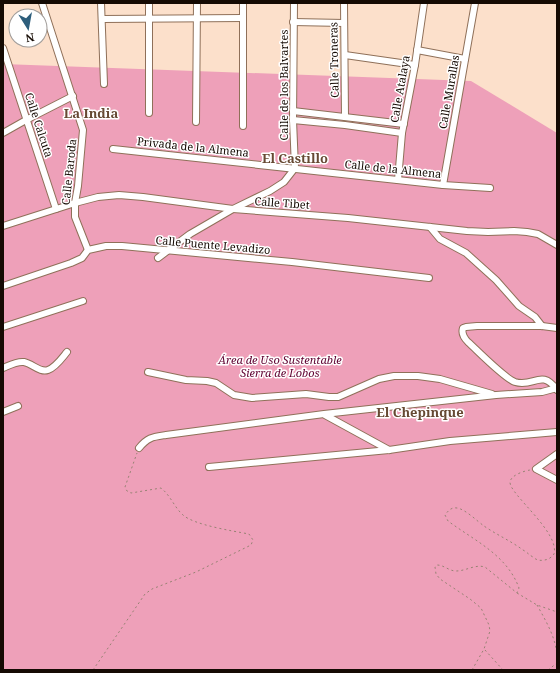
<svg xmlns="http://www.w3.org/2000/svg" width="560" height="673" font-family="'Noto Serif',serif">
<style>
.green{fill:#eea0b9}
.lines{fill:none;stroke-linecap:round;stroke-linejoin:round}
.minor-casing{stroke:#8f7059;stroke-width:8}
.path{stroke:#978273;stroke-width:1;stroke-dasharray:2 3;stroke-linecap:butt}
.minor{stroke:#fff;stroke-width:6}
.labels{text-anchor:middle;stroke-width:3;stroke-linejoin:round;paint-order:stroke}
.street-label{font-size:11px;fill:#150a03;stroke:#fff}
.park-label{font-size:11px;font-style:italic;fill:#5f0030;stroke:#fff}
.quarter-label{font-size:13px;font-weight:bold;fill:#664933;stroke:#fff}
</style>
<rect width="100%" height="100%" fill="#fce0cb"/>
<polygon class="green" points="3,64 471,81 557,133 557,670 3,670"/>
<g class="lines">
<g class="minor-casing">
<g id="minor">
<polyline points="42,3 83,130 78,186 75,203 75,217 88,250"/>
<polyline points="101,3 104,84"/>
<polyline points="149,3 149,113"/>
<polyline points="243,3 243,126"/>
<polyline points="294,3 293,120 295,168"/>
<polyline points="344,3 345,117"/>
<polyline points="102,19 243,18"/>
<polyline points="293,22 344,23"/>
<polyline points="3,48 56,209"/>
<polyline points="417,50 465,59"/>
<polyline points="345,55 415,65"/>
<polyline points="293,111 404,124"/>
<polyline points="293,120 345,125 402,133"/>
<polyline points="196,122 197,3"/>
<polyline points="3,133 26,120 73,96"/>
<polyline points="113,149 443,185 490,188"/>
<polyline points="398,180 402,133 415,65 424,3"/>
<polyline points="443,185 475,3"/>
<polyline points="3,226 75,203 98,197 119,195 143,197 233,209 348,218 467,231 488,232 514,231 527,232 538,234 557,245"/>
<polyline points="430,227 440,239 466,253 496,280 519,306 535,317 542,326"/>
<polyline points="158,258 190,234 233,209 270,191 284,182 295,168"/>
<polyline points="3,286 71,263 82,258 88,250 106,246 122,246 292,262 429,278"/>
<polyline points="3,327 83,301"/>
<path d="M557,328L542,326H477L466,327L463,328C461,334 464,338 468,342C478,351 504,378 515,382C534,388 541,368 557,390"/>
<path d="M3,368C10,365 17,361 24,362C33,364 40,373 48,370C56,367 62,358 67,352"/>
<polyline points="148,372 186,380 207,381 216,383 234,395 252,398 306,394 329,397 338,397 379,379 394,376 418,376 440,379 492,394"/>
<polyline points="3,412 18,406"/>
<polyline points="325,415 389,450"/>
<path d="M139,448C148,437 153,437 166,435L324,414L496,395L542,392L557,388"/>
<polyline points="557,454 536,469 557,480"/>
<polyline points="209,467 389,450 450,441 557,432"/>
</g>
</g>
<g class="path">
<polyline points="517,593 537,605 557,612"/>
<path d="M537,605C546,621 556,638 557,656"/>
<polyline points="485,650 503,670"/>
<path d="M93,670L145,594L152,589L196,572L251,545L253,540L249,534C233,531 194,525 183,515C174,507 171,496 161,488L131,493L127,491L125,487L137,453"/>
<path d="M472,670L484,649L490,631L489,625L481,608L470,599L440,579L436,574L435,567L437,565C444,565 449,571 456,571C466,571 475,564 485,567L517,593L519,588C507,555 475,541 448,521L445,515C448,511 451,507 457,508C465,509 477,521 484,526C497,535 511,541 523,550C527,552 529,555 533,557C536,560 540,561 544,560C548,560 552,557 554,554C560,532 509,494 510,482C511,475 524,471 530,470"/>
<polyline points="548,670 557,663"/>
</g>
<use href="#minor" class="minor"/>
</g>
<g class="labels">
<g class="street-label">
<text transform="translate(334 60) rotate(-91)" y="4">Calle Troneras</text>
<text transform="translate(284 85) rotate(-90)" y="4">Calle de los Balvartes</text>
<text transform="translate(400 89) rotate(-80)" y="4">Calle Atalaya</text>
<text transform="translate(449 92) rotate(-80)" y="4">Calle Murallas</text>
<text transform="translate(39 125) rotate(72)" y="4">Calle Calcuta</text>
<text transform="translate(193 147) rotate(6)" y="4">Privada de la Almena</text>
<text transform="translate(393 169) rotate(6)" y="4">Calle de la Almena</text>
<text transform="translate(69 172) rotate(-84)" y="4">Calle Baroda</text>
<text transform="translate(282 203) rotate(4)" y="4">Calle Tibet</text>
<text transform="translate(213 245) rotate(5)" y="4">Calle Puente Levadizo</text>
</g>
<g class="park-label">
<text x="280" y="364">Área de Uso Sustentable<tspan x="280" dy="13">Sierra de Lobos</tspan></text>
</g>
<g class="quarter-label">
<text x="91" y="118">La India</text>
<text x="295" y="163">El Castillo</text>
<text x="420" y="417">El Chepinque</text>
</g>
</g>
<rect width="560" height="673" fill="none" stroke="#150a03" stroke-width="8"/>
<g transform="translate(28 28) rotate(169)"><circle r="19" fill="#ffffff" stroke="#a19d9a"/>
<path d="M0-3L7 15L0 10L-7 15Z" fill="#2d5e7c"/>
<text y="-6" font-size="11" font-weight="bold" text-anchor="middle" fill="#150a03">N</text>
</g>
</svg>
